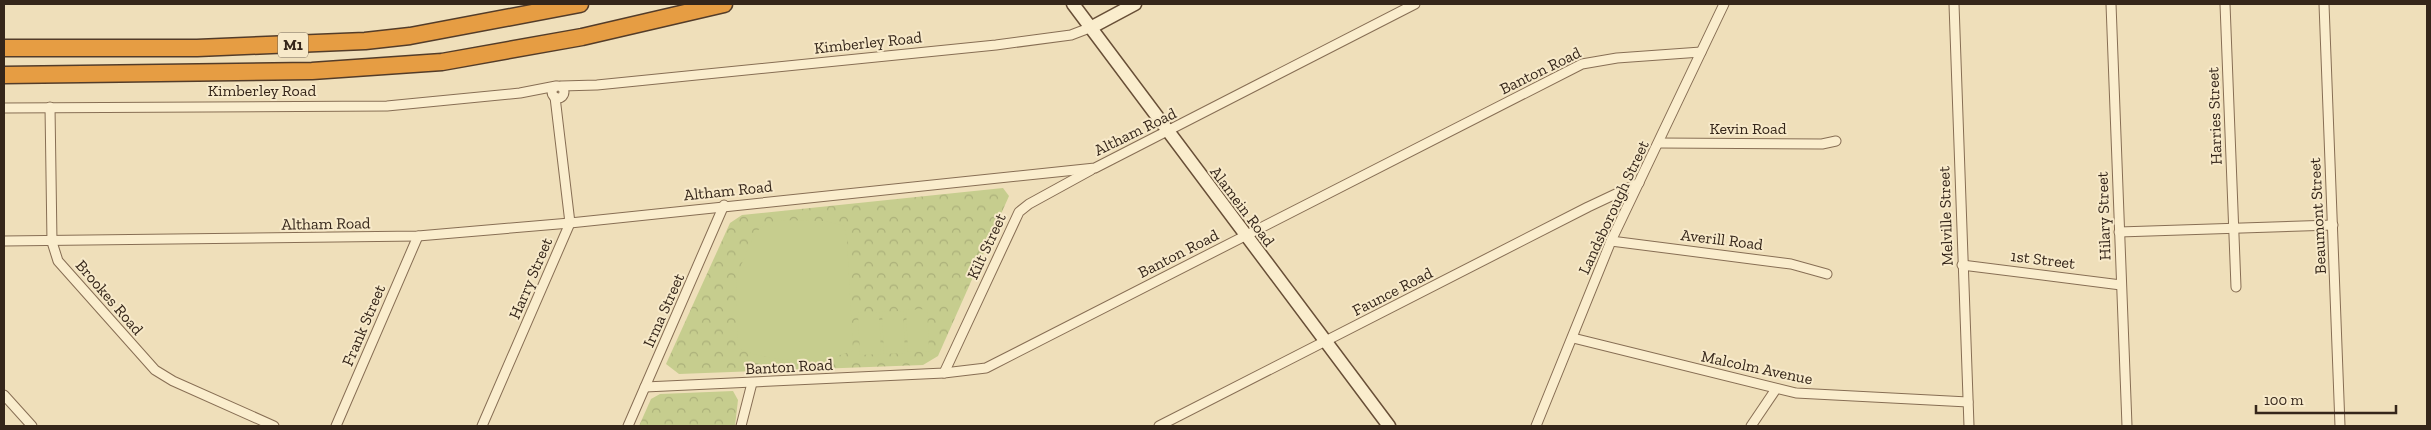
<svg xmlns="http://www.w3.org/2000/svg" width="2431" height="430" font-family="'Zilla Slab',serif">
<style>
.forest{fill:url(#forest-crowns)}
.garden{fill:#c6cd8e}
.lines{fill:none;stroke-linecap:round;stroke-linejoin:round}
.street-casing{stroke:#876e54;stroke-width:11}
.secondary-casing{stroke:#684f37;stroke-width:15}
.highway-casing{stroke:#533c29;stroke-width:19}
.street{stroke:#faedcd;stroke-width:9}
.secondary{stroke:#faedcd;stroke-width:12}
.highway{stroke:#e69d43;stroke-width:16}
.labels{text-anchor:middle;stroke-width:4;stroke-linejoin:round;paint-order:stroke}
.shield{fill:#f7e9c9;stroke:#6f604e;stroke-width:1}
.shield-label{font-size:15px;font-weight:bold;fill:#35261a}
.street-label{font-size:16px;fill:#35261a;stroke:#f7e9c9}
</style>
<defs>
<pattern id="forest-crowns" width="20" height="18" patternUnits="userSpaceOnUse" patternTransform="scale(1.25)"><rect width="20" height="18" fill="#c6cd8e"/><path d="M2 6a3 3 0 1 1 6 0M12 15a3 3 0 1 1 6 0" fill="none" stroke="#abb07a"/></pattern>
</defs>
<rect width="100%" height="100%" fill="#efdfba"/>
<g class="forest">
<polygon points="1003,188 1009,196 938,356 923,365 679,374 666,364 730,223 742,215"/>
<polygon points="733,391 738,400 735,426 639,426 651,399 660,394"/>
</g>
<g class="garden">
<path d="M780,220L824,221L844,226L847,239L853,351C842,354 830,359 819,360C793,362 761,359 738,348L736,277L755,233L765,224Z"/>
<polygon points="927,309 929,351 908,352 906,310"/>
<polygon points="903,311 905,353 884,354 882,312"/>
<polygon points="879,312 881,354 860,355 858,313"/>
</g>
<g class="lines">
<g class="street-casing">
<g id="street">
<polyline points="1954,4 1969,426"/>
<polyline points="2111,4 2127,426"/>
<polyline points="2225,4 2236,287"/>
<polyline points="2324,4 2340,426"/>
<circle cx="558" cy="92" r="6"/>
<polyline points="561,86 597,85 996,45 1071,35 1092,27"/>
<polyline points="50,107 52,242 58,261 155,370 173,381 274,426"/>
<polyline points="4,108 387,106 520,93 556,86"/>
<polyline points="1659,143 1822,144 1836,141"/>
<polyline points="2119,232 2333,225"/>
<polyline points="4,241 418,236 570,223 1095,168 1415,4"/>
<polyline points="1611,241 1791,264 1827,274"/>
<polyline points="1962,265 2121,285"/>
<polyline points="1573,338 1796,393 1968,402"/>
<polyline points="944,373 1019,212 1029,204 1091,170"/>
<polyline points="645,387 944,373 986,368 1582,64 1617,58 1701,52"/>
<polyline points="4,395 32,426"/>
<polyline points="336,426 418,236"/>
<polyline points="482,426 570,223 555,97"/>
<polyline points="628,426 724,205"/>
<polyline points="741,426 752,383"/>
<polyline points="1159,426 1588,207 1639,183"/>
<polyline points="1536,426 1611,241 1724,4"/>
<polyline points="1751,426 1776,389"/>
</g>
</g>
<g class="secondary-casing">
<g id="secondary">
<polyline points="1073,4 1389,426"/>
<polyline points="1092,27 1135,4"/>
</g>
</g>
<g class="highway-casing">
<g id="highway">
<polyline points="4,48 197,48 365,41 410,36 580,4"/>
<polyline points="4,75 312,71 442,62 582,37 724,4"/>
</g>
</g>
<use href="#street" class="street"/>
<use href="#secondary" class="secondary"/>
<use href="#highway" class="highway"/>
</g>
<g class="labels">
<rect class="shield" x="278" y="32.5" width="30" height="25" rx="4"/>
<g class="shield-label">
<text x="293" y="50">M1</text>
</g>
<g class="street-label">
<text transform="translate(868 42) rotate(-6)" y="6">Kimberley Road</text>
<text transform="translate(1540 70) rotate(-26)" y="6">Banton Road</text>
<text x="262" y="96">Kimberley Road</text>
<text transform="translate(2214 116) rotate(-92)" y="6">Harries Street</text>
<text x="1748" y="134">Kevin Road</text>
<text transform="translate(1135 131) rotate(-26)" y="6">Altham Road</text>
<text transform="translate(728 190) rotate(-6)" y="6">Altham Road</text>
<text transform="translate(1243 206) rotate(53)" y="6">Alamein Road</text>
<text transform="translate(1613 207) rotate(-65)" y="6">Landsborough Street</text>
<text transform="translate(1945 216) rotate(-92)" y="6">Melville Street</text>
<text transform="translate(2103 216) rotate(-92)" y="6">Hilary Street</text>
<text transform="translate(2317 216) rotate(-93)" y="6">Beaumont Street</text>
<text transform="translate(326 223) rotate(-1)" y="6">Altham Road</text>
<text transform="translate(1722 239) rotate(7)" y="6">Averill Road</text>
<text transform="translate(986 246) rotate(-65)" y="6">Kilt Street</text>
<text transform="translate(1178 253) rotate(-27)" y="6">Banton Road</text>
<text transform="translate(2043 259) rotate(7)" y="6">1st Street</text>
<text transform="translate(530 278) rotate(-67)" y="6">Harry Street</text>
<text transform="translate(1392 291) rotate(-27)" y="6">Faunce Road</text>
<text transform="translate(110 297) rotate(49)" y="6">Brookes Road</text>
<text transform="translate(663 310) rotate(-66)" y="6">Irma Street</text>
<text transform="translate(363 325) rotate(-67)" y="6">Frank Street</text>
<text transform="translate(789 366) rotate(-3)" y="6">Banton Road</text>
<text transform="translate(1757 367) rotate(12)" y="6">Malcolm Avenue</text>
</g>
</g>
<rect width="2431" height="430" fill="none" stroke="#35261a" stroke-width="10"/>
<path d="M2256 405v8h140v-8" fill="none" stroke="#35261a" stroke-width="2.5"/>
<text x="2264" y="405" font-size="15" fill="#35261a" stroke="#f7e9c9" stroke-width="4" paint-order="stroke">100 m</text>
</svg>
